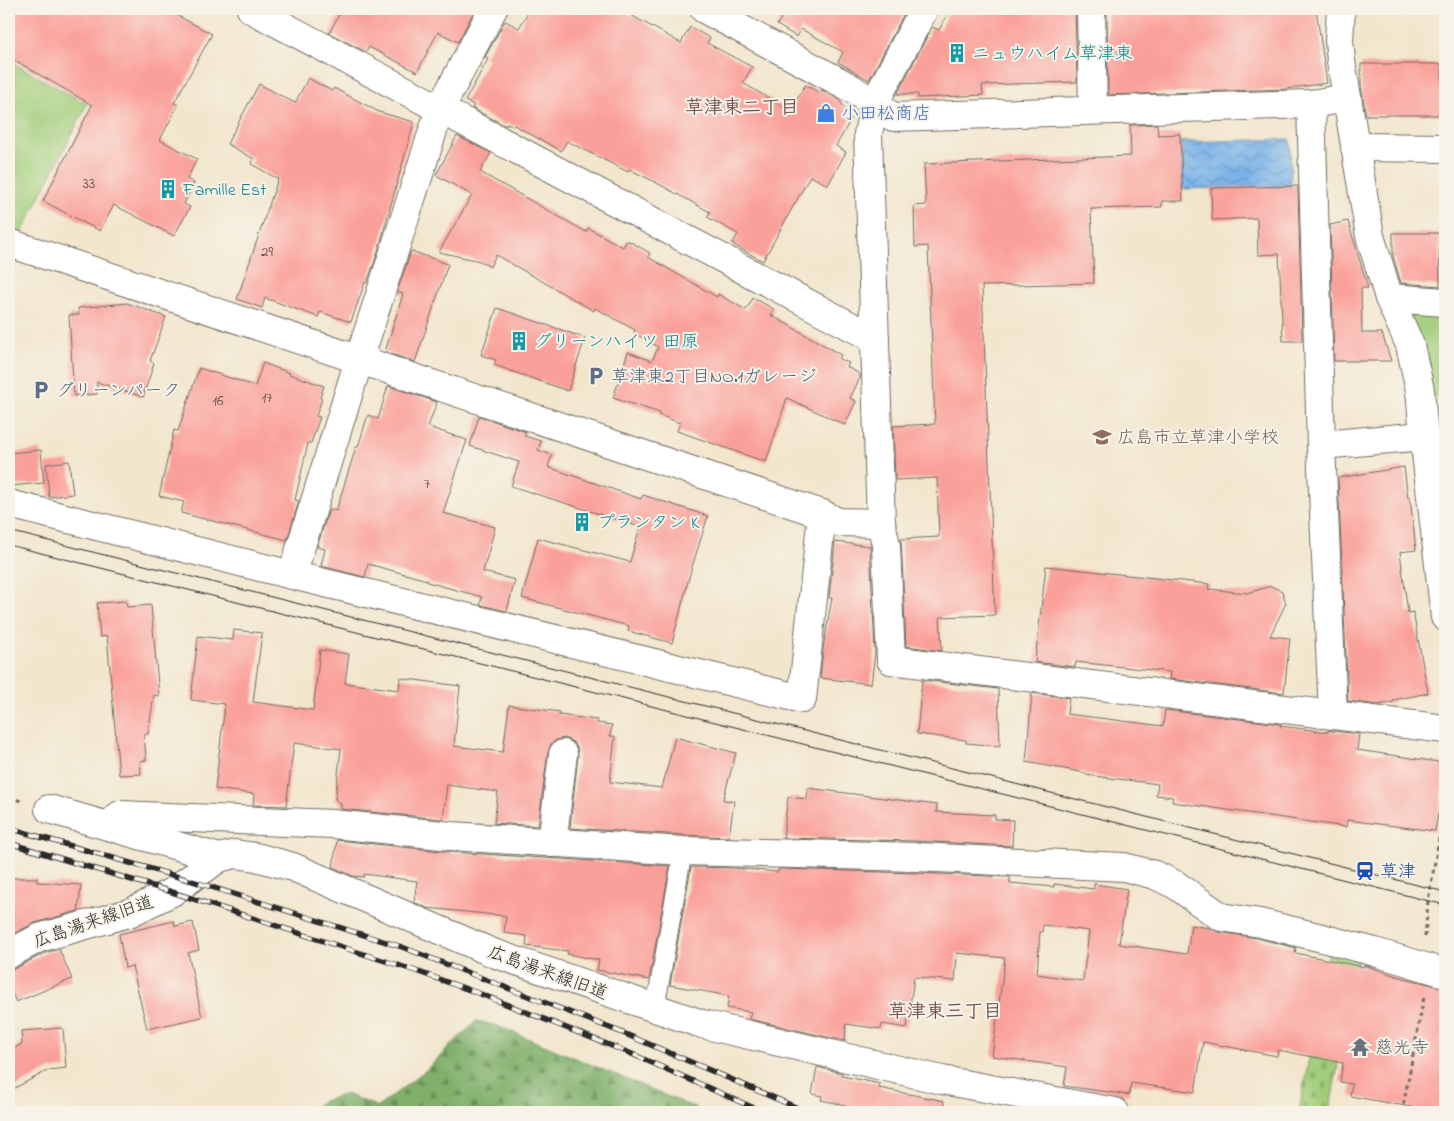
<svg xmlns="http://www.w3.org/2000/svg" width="1454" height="1121" font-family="'Indie Flower','Klee One',sans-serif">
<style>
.forest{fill:url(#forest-firs);stroke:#566e4a}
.cemetery{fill:url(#cemetery-stones);stroke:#667c52}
.park{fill:#a1cd7a;stroke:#667c52}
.water{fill:url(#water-waves);stroke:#526f8a}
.building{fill:#faa09a;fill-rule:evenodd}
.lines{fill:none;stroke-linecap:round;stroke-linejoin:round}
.service-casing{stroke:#716c64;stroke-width:20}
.minor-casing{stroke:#716c64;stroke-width:30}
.path{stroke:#716c64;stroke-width:3;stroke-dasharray:4 4;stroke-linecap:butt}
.service{stroke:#fff;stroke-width:18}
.minor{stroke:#fff;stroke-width:28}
.tram{stroke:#2b2b2b;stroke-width:1}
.rail-casing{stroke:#2b2b2b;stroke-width:5.5}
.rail{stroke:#f7f3e8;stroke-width:4;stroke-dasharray:11;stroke-linecap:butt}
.labels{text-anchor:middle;stroke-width:4;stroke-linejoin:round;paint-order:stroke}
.number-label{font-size:15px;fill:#5f4847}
.culture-label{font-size:18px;fill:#0d838f;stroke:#f7f3e8;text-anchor:start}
.shop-label{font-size:18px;fill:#366cbe;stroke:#f7f3e8;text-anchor:start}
.service-label{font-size:18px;fill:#4e5e75;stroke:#f7f3e8;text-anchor:start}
.education-label{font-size:18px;fill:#785e54;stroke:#f7f3e8;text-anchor:start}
.transit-label{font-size:18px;fill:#164399;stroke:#f7f3e8;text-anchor:start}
.street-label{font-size:18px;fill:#2b2b2b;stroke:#f7f3e8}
.worship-label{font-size:18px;fill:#5b616d;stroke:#f7f3e8;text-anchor:start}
.neighbourhood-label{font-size:19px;font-weight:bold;fill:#735452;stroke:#f7f3e8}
</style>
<defs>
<pattern id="forest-firs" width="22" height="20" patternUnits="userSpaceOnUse" patternTransform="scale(1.25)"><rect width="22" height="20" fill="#80b06a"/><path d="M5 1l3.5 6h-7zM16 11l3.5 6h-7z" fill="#698f57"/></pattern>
<pattern id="cemetery-stones" width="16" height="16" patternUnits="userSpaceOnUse" patternTransform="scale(1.25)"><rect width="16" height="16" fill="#a1cd7a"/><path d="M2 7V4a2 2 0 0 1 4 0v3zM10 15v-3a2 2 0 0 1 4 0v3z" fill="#8bb06a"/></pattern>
<pattern id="water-waves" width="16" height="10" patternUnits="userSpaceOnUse" patternTransform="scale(1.25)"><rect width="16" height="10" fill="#79b3e9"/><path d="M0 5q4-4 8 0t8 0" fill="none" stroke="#6392bd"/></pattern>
</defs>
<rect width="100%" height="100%" fill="#f7f3e8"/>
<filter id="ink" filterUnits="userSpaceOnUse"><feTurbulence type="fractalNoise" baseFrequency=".02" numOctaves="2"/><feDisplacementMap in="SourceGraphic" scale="10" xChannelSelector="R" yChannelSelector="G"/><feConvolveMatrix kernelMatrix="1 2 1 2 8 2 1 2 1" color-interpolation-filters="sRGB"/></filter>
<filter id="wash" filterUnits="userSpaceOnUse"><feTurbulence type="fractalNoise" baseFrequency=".0096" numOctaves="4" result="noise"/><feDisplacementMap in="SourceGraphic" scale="20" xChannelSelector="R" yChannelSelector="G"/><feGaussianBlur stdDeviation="1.12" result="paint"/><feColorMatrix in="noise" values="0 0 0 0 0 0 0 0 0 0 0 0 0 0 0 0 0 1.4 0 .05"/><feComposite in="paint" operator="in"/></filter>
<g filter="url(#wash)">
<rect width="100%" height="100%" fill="#f2e6cd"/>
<polygon class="forest" points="476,1021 498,1026 705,1112 308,1112 323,1101 346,1094 378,1107 426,1070"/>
<polygon class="cemetery" points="1330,945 1359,954 1329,1112 1299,1112"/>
<g class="park">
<polygon points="9,61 87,104 21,234 9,230"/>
<polygon points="1409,308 1445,311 1445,397 1432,396"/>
</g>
<polygon class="water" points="1290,139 1291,186 1182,189 1181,142"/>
<g id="blocks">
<g class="building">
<polygon points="9,9 165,9 212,34 174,103 178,105 160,140 197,159 187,179 194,183 184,204 190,207 174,236 114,205 100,231 43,201 92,105 9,57"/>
<polygon points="342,9 475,9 458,42 438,32 417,72 369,47 366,52 329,33"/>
<polygon points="530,9 620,9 681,43 690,27 710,38 707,43 752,67 743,83 787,109 789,106 792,108 805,85 821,93 822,90 839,99 851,119 836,146 846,152 828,185 810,176 763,261 732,244 738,234 707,217 710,212 655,182 629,169 628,172 567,141 561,151 514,125 513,126 507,123 506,126 472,108 474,105 465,101 488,59 485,57 505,21 519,28"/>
<polygon points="764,9 900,9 905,12 869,80 838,62 843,52 801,29 797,37 777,25 781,18"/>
<polygon points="951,9 1075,9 1077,82 982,85 983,95 918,98 918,94 897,94 932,27 939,30"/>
<polygon points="1107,9 1316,9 1327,83 1286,89 1110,95 1108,92"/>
<polygon points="1361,64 1442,64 1443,115 1366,115 1361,86"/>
<polygon points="308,78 332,91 334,88 379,112 414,122 377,255 367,283 365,282 351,322 320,312 318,317 265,298 262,308 237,299 278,179 251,164 254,159 227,144 259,84 295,103"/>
<polygon points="1157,124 1158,135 1180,134 1183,201 1162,201 1162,207 1091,209 1094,283 982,286 995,615 940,617 942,651 906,646 901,539 939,537 937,478 895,480 893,426 935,424 928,246 915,247 914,206 926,205 924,164 1131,156 1130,125"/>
<polygon points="457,136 491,153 480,172 586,232 588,228 623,247 627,240 650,253 648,257 717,297 718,294 746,310 753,298 774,309 771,315 841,355 839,359 849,363 847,367 860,374 860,378 850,398 856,401 845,425 787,398 766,462 677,431 680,423 659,415 660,413 613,398 628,352 652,361 658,347 634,333 635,330 595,308 594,311 496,255 490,267 480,261 439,252 472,195 436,175"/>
<polygon points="1298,186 1302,341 1283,341 1279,254 1258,255 1257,218 1212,220 1211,188"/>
<polygon points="1348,221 1368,288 1361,288 1362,333 1382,333 1391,361 1334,361 1330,225"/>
<polygon points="1393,233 1439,233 1440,286 1401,283 1393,256"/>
<polygon points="411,251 448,264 415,362 385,352 403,294 397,292"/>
<polygon points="127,303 166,317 150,361 154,363 143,397 97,382 97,394 74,396 69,315 79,315 78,308"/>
<polygon points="497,308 585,338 568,391 494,365 496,360 481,355"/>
<polygon points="263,363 290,373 289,374 324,386 320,398 322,399 316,416 320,417 311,443 308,443 295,500 299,501 287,540 181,513 184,502 159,496 174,430 178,431 199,368 255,386"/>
<polygon points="388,386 437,402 428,427 467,440 443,513 495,527 483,572 515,580 507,611 480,605 482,597 427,582 427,580 368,564 365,577 321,566 325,549 317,547 329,509 336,511 356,447 358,447 368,415 378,419"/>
<polygon points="479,416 526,432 524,436 541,441 538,450 552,455 548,467 641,499 643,495 708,516 691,570 672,643 628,631 629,626 522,598 538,538 630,562 640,527 511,486 519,462 470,446"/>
<polygon points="41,450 44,483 9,486 9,453"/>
<polygon points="69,461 73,494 49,497 46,464"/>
<polygon points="1404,467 1408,498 1410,497 1416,550 1400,552 1408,613 1413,612 1428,693 1394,700 1394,702 1378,705 1348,701 1338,478"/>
<polygon points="835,542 870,546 875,653 871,684 820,678 824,643 832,598 829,598"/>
<polygon points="1046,566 1209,584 1208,589 1247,593 1271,586 1282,591 1286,603 1270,636 1290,638 1284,693 1169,679 1170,672 1076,662 1075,667 1035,662"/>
<polygon points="126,601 127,607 151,605 159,696 154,695 148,734 144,734 146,760 140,761 141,774 119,775 107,636 100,637 97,603"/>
<polygon points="234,630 262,633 253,702 313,710 320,650 349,654 345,683 399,690 400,678 460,686 454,746 503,752 509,705 560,712 559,715 597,720 597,723 612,725 610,736 615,736 610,782 662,788 675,737 736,753 723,800 734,801 729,837 684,835 570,828 578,755 577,747 573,742 564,738 556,740 551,744 548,752 538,826 494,823 498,792 447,785 443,819 341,809 341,804 335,799 341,749 294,743 286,806 253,805 254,794 215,789 225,704 191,700 198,636 233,640"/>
<polygon points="922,680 998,689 1000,746 966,743 966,740 917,734"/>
<polygon points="1032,693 1069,698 1067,714 1163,726 1165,710 1281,724 1280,726 1328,732 1328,730 1333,731 1359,734 1357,750 1445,763 1439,814 1438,814 1435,831 1347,820 1346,827 1172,802 1173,797 1156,795 1158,784 1086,775 1086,773 1026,762"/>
<polygon points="808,788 937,805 936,812 995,815 995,819 1013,820 1012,846 917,841 783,838 788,797 807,799"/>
<polygon points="337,840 450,852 670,866 649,980 597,970 599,960 567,954 568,951 526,946 527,936 504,933 506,916 427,908 414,902 417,881 364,874 364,877 353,876 333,867"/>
<path d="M691,867L734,868L778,872L779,869L916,873L1010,877V883L1054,887V884L1094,889V884L1127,889L1119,944L1187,954L1191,925L1209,928L1219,932L1257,938L1296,948L1295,953L1364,967V965L1396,976L1445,988V1112H1410L1411,1107L1350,1096L1352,1084L1340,1082L1343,1063L1278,1050L1277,1056L1203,1042L1195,1092L1131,1083L1129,1095L1064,1086L1067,1067L992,1056L1005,958L957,953L955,981L914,977L907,1028L882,1024L881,1029L846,1024L845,1041L749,1019L751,1012L727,1008L729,996L670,985ZM1043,925L1089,931L1083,981L1037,974L1040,932H1042Z"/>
<polygon points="9,878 37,878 37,882 81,885 78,911 35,923 9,936"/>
<polygon points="174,921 175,926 193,922 199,950 188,953 202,1017 147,1029 132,966 125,968 119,934"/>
<polygon points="59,949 72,979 16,1002 9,986 9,970 16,968 45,953"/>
<polygon points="63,1028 66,1068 49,1070 9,1091 9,1051 22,1044 21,1031"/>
<polygon points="817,1067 842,1073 842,1076 880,1084 879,1088 944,1101 943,1112 864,1112 844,1108 845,1105 821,1100 822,1096 812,1094"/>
</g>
</g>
</g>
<g filter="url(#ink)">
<use href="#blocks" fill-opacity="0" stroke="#716c64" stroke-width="1"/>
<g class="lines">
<g class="service-casing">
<polyline id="service" points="655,1009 683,851"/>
</g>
<g class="minor-casing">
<g id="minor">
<polyline points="251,9 875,339"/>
<polyline points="704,9 851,88 893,117 1311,104 1347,98"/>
<polyline points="924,9 874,104 868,134 881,523 886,545 891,660 1445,729"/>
<polyline points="1091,9 1093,110"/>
<polyline points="1341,9 1339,40 1341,61 1370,236 1389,298 1410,345 1420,390 1424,436 1445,617"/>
<polyline points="1311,104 1321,445 1333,714"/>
<polyline points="1355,147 1445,148"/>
<polyline points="9,243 822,514 838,522 881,523"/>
<polyline points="1389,298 1445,302"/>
<polyline points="1321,445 1424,436"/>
<polyline points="9,504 292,575 802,699 822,514"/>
<polyline points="292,575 359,360 440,109 493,9"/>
<polyline points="49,809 219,858"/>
<polyline points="109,825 120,815 333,824 452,836 683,851 917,857 1124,867 1155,875 1176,885 1221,917 1260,923 1322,938 1375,952 1445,973"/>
<polyline points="552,843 563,754"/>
<polyline points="9,954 39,938 129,913 172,892 219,858 235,854 256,857 293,867 493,953 702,1024 942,1080 1115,1112"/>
</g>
</g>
<g class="path">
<polyline points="9,798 22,801"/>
<polyline points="1425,937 1428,901 1445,805"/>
<polyline points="1402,1112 1424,997"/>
</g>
<use href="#service" class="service"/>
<use href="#minor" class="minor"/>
<g class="tram">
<polyline points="9,531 1445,892"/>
<polyline points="9,545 1445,905"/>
</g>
<g class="rail-casing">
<g id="rail">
<polyline points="9,828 189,880 402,947 623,1033 807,1112"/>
<polyline points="9,843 172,892 413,970 478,993 632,1054 763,1112"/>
</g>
</g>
<use href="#rail" class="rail"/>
</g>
</g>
<defs>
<g id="building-bare" transform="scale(1.5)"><path d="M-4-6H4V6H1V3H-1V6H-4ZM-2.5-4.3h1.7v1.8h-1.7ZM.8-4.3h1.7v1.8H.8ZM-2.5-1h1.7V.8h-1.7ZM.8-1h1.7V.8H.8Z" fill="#0f9aa8" stroke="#f7f3e8" stroke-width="2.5" paint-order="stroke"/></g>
<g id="shop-bare" transform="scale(1.5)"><path d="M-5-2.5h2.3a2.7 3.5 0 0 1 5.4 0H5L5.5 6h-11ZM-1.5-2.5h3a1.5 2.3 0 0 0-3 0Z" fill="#3f7fe0" stroke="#f7f3e8" stroke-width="2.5" paint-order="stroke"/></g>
<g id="parking-bare" transform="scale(1.5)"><path d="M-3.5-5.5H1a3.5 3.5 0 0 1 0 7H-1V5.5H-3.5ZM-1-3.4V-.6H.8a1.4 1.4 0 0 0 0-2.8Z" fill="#5c6f8a" stroke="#f7f3e8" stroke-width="2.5" paint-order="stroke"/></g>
<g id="school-bare" transform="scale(1.5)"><path d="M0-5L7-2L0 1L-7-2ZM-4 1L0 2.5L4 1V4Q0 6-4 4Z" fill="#8d6e63" stroke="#f7f3e8" stroke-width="2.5" paint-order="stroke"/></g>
<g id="station-bare" transform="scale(1.5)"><path d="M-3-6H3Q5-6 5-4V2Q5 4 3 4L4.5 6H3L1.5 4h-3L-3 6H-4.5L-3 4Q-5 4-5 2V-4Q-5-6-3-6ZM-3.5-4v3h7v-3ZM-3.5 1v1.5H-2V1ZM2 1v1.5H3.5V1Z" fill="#1a4fb4" stroke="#f7f3e8" stroke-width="2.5" paint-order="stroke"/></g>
<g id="temple-bare" transform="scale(1.5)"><path d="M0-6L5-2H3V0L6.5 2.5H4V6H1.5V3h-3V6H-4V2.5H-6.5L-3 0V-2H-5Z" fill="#6b7280" stroke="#f7f3e8" stroke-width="2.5" paint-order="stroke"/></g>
</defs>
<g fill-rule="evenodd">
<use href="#building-bare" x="957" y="53"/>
<use href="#shop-bare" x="826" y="113"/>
<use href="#building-bare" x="168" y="189"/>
<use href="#building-bare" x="519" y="341"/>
<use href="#parking-bare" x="596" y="376"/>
<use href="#parking-bare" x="41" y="390"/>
<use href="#school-bare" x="1102" y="437"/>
<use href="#building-bare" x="582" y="522"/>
<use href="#station-bare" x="1365" y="871"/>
<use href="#temple-bare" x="1360" y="1047"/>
</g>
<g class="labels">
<g class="number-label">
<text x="89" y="188">33</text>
<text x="267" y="256">29</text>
<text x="267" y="402">17</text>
<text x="218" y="405">16</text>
<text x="427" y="488">7</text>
</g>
<g class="culture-label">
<text x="972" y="59">ニュウハイム草津東</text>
<text x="183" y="195">Famille Est</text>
<text x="534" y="347">グリーンハイツ 田原</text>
<text x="597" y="528">プランタン K</text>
</g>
<g class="shop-label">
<text x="841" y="119">小田松商店</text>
</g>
<g class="service-label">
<text x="611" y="382">草津東2丁目NO.1ガレージ</text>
<text x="56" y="396">グリーンパーク</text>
</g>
<g class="education-label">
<text x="1117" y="443">広島市立草津小学校</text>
</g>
<g class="transit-label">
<text x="1380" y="877">草津</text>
</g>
<g class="street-label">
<text transform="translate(93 921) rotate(-19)" y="6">広島湯来線旧道</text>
<text transform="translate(548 972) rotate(20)" y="6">広島湯来線旧道</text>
</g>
<g class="worship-label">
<text x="1375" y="1053">慈光寺</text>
</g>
<g class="neighbourhood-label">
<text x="742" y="113">草津東二丁目</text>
<text x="945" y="1017">草津東三丁目</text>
</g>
</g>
<rect width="1454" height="1121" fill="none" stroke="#f7f3e8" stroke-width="30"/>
</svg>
